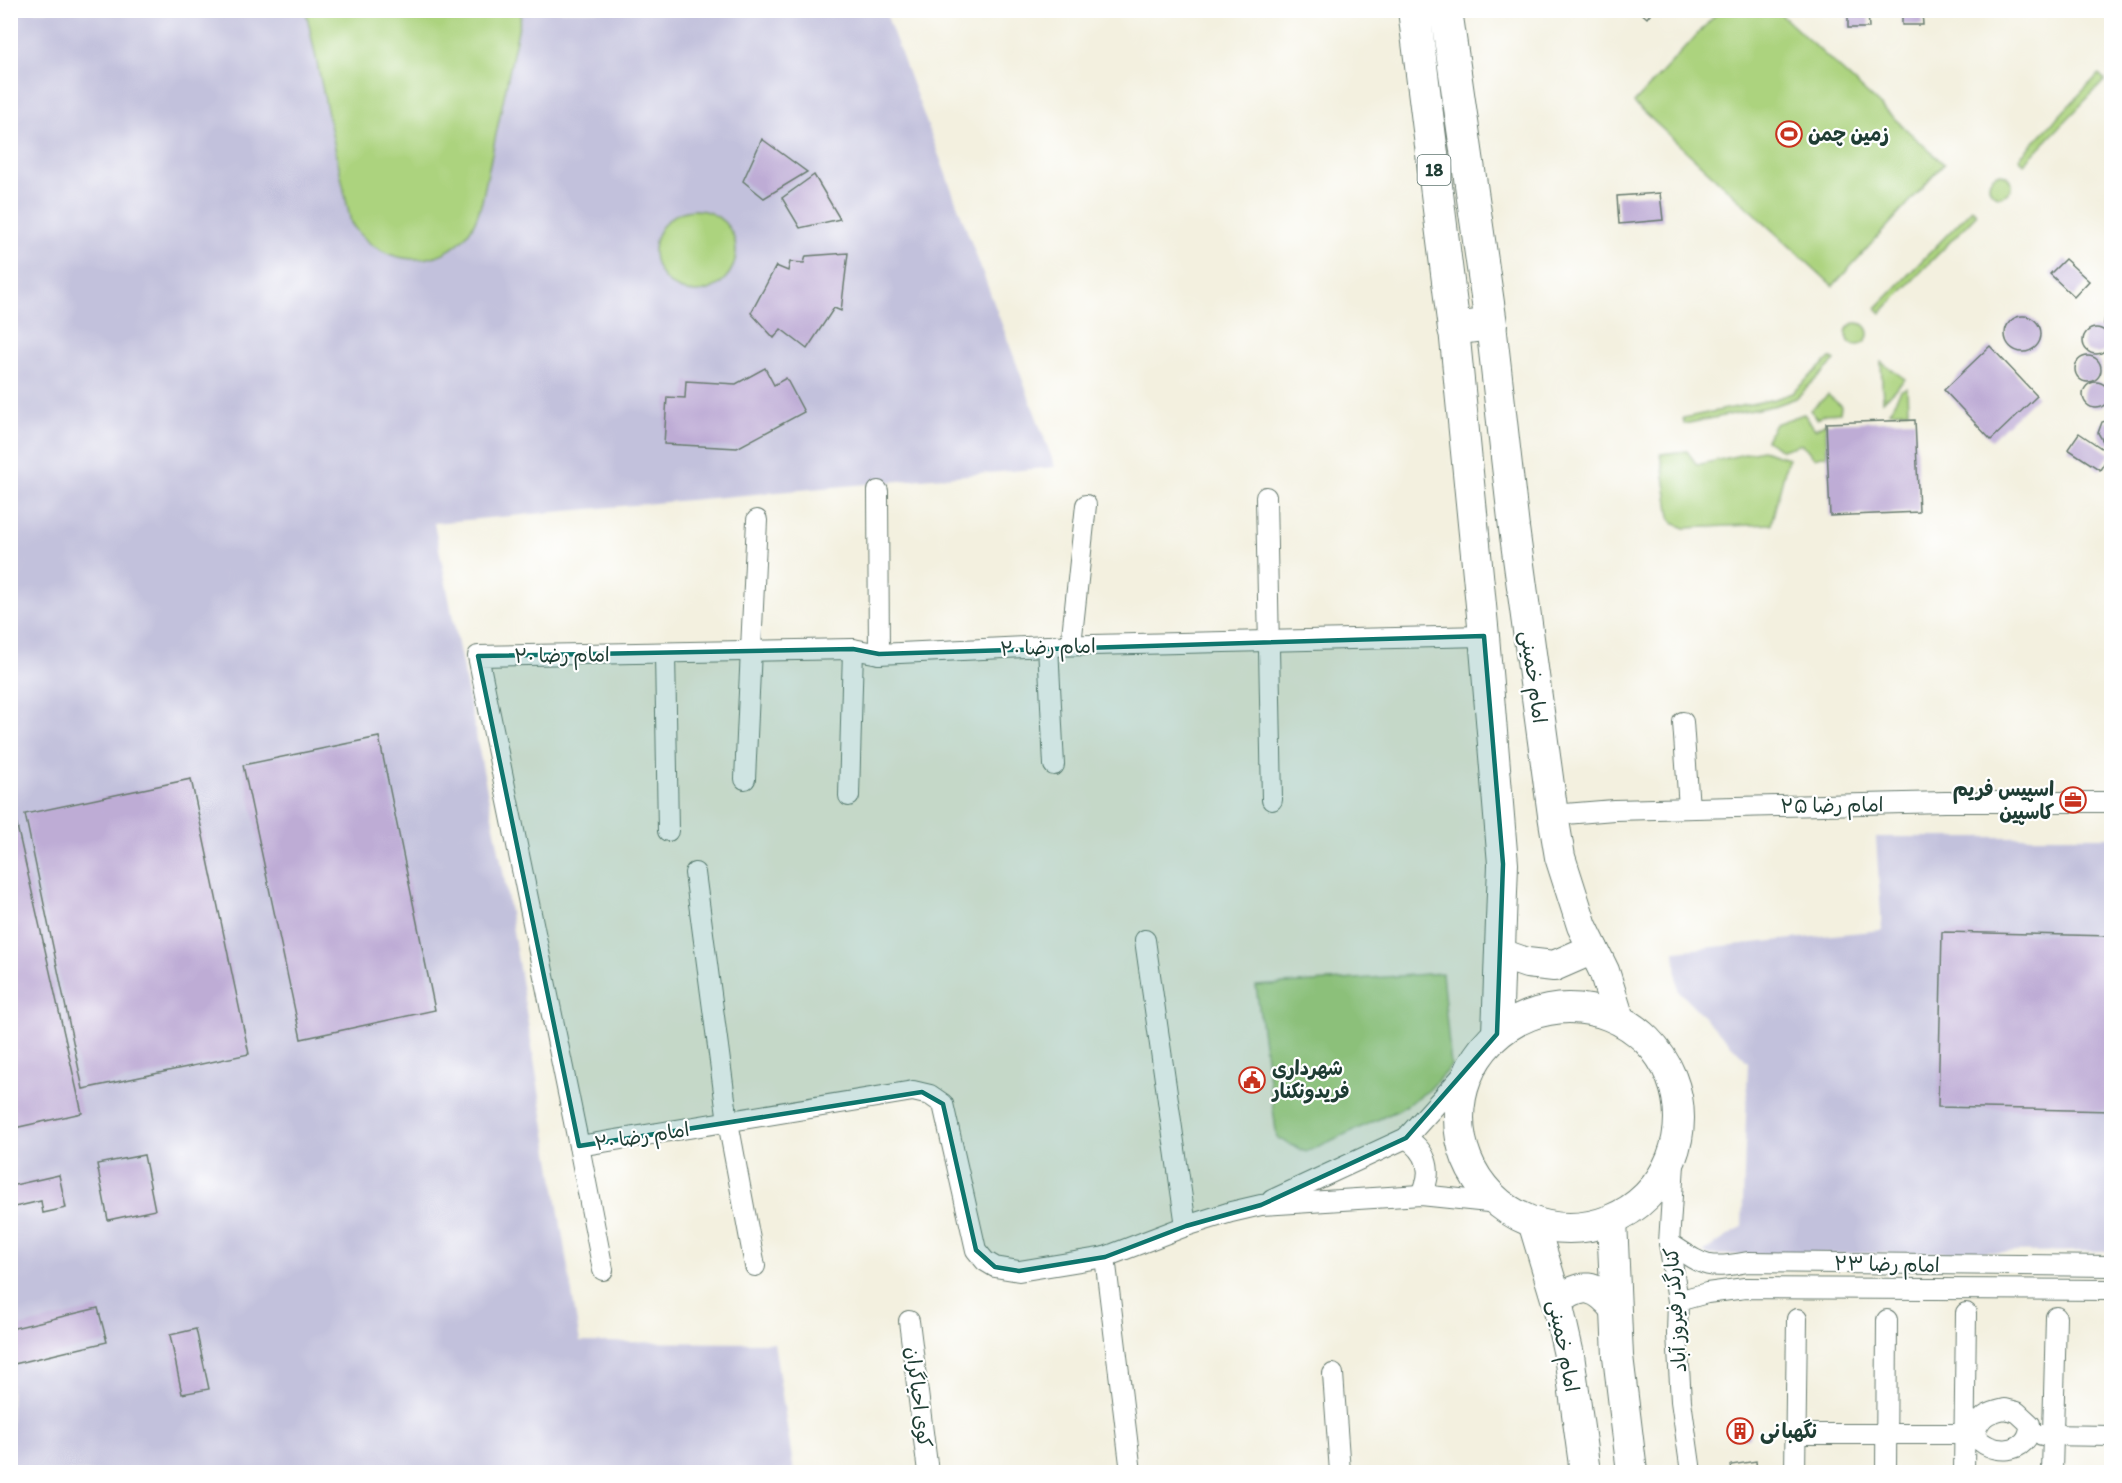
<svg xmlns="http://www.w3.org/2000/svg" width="2122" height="1483" font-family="Itim,'Playpen Sans Arabic',sans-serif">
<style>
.industrial{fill:#c2c1dc}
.green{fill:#acd37e;stroke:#668859;stroke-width:1.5}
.building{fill:#beacd5}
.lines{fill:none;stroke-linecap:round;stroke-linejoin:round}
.minor-casing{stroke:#697c70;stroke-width:22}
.primary-casing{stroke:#697c70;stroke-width:32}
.trunk-casing{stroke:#697c70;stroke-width:34}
.minor{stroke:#fff;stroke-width:20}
.primary{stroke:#fff;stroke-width:30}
.trunk{stroke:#fff;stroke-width:32}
.marked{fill:#0f766e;fill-opacity:0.2;stroke:#0f766e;stroke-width:4.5;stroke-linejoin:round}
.labels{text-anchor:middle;stroke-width:4.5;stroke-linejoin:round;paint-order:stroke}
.shield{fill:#fff;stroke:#627771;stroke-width:1.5}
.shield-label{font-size:18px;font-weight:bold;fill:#1f3d34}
.poi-label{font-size:20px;font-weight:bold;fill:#1f3d34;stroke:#fff;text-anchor:start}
.street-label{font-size:20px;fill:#1f3d34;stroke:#fff}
</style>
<rect width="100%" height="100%" fill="#fff"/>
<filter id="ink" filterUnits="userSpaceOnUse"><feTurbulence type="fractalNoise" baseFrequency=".0167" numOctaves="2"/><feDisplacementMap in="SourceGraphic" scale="12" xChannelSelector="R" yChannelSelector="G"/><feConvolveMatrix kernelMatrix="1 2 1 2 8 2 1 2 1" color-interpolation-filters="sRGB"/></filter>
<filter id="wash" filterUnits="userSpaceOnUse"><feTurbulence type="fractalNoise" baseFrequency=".008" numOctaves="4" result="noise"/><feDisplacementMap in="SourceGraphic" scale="24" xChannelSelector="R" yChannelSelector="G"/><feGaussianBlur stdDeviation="1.35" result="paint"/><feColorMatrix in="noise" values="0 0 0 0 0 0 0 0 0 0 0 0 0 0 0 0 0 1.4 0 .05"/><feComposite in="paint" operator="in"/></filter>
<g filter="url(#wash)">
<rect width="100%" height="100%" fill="#f3f0df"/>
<g class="industrial">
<polygon points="10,11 885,11 1055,467 434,523 504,876 580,1342 774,1343 794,1472 11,1472"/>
<polygon points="1876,837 2111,837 2111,1251 1707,1255 1703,1252 1742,1227 1748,1062 1678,990 1675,951 1882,930"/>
</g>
<g class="green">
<path d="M306,11H522L482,201C478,215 474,228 463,239C430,273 376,261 351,223Z"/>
<polygon points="1719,11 1777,11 1944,164 1833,286 1634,103"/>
<polygon points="2099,74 2105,80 2024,164 2019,158"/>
<circle cx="2000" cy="185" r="11"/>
<polygon points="1972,209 1977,214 1881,313 1876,308"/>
<circle cx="695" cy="251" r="41"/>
<circle cx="1857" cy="334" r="11"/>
<polygon points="1830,358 1835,361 1796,398 1777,405 1684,424 1683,418 1775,399 1792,393"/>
<polygon points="1881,362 1905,379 1883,401"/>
<polygon points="1907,388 1908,411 1889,412 1901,390"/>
<polygon points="1828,395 1841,406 1840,413 1825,414 1817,419 1810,410"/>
<polygon points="1804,414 1815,429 1826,423 1827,455 1814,458 1806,448 1801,444 1782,450 1766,440 1775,424"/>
<polygon points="1762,450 1788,458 1771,524 1685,528 1673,523 1670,517 1661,454 1687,451 1697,465"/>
<polygon points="1442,973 1451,1066 1429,1090 1399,1110 1306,1152 1277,1138 1256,986"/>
</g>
<g id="blocks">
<g class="building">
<polygon points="1638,10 1653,10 1647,18"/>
<polygon points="1848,10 1868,10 1869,28 1848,28"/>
<polygon points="1902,10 1922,10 1923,25 1902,25"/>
<polygon points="762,139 807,172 764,198 743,181"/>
<polygon points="814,175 840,219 800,228 782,198"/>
<polygon points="1660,193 1663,220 1619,224 1617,196"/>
<polygon points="848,253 841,311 834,308 807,349 781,329 774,338 751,313 776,266 788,271 790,262 804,263 806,256"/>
<polygon points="2065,259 2089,281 2074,297 2050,274"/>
<polygon points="2112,311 2112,336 2107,332 2104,324 2105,316"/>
<circle cx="2023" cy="334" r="18"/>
<circle cx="2096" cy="341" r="13"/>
<polygon points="1990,346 2037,396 1991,440 1944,390"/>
<circle cx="2088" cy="369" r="13"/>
<polygon points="765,368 774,385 786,378 804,412 737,448 664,444 667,397 685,398 686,381 736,384"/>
<circle cx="2096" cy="395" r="13"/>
<polygon points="2112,419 2112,445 2104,443 2098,433 2102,422"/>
<polygon points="1915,420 1919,512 1830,516 1826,423"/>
<polygon points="2079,433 2110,454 2100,470 2068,449"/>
<polygon points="379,737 435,1010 301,1039 243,765"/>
<polygon points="191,779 249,1054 83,1089 25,814"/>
<polygon points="10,795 82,1113 10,1129"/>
<polygon points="1942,932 2112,936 2112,1111 1938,1107"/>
<polygon points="144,1155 155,1210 108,1220 97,1164"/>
<polygon points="59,1175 66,1208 43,1213 41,1201 10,1208 10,1186"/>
<polygon points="98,1308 107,1342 10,1365 10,1329"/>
<polygon points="196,1329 209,1389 182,1394 170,1335"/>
<polygon points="1731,1423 1750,1424 1749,1438 1731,1438"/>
<polygon points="1756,1461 1757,1472 1732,1472 1731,1465"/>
</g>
</g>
</g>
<g filter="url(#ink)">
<use href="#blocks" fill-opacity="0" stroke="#697c70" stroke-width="1.5"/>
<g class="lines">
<g class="minor-casing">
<g id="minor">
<polyline points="878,491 879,654"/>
<polyline points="1266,497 1272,800"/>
<polyline points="1484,636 1048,646 879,654 853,649 478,656 579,1146 913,1091 930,1095 943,1104 976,1250 985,1261 995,1267 1019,1271 1105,1257 1186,1226 1231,1212 1261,1205 1421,1195 1498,1203"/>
<polyline points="1071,645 1086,505"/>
<polyline points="1048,646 1054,765"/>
<polyline points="665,653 668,831"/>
<polyline points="1683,722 1689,808"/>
<polyline points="745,779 757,520"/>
<polyline points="849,796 853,649"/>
<polyline points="1553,815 1614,810 1945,802 2112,802"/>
<polyline points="695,873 728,1122 755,1266"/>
<polyline points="1145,940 1186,1226"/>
<path d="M1406,1138C1428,1152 1434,1172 1421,1195"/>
<polyline points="579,1146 603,1270"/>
<polyline points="1675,1148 1669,1243 1678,1301 1677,1334 1681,1401 1691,1472"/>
<polyline points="1272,1200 1406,1138 1472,1065"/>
<path d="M1669,1243C1704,1266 1706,1270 1748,1262L2112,1266"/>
<polyline points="1105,1257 1131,1472"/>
<polyline points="1678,1301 1707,1293 1745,1288 2112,1290"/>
<polyline points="909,1321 928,1472"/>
<polyline points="1333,1374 1340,1472"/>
<path d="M2005,1409L2017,1412L2030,1424C2031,1455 1989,1457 1974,1434C1981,1416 1986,1413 2005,1409Z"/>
<polyline points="1796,1434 1974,1434"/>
<polyline points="2042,1435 2112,1436"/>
<polyline points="1795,1472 1797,1319"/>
<polyline points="1886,1472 1887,1320"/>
<polyline points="1964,1472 1966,1313"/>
<polyline points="2052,1472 2056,1317"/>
</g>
</g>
<g class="primary-casing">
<g id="primary">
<polyline points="1491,324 1514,528 1553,815 1560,857 1582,926 1604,971 1619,1019"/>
<polyline points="1454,329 1484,636 1503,864 1497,1034"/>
<polyline points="1501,954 1527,963 1554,966 1593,949"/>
<circle cx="1569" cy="1118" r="110"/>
<polyline points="1612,1220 1618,1356 1632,1472"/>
<polyline points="1533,1222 1557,1302 1569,1355 1585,1472"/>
<path d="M1557,1302C1582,1282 1595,1284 1615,1308"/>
</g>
</g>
<g class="trunk-casing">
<polyline id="trunk" points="1414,10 1454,329 1491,324 1446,10"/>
</g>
<use href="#minor" class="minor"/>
<use href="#primary" class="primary"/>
<use href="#trunk" class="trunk"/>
</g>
</g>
<path class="marked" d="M1484,636L1503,864L1497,1034L1406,1138L1261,1205L1186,1226L1105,1257L1019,1271L995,1267L976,1250L943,1104L922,1092L579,1146L478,656L853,649L879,654Z"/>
<defs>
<g id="stadium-ring" transform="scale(1.35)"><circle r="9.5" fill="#fff" stroke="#c8321e" stroke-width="1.5"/><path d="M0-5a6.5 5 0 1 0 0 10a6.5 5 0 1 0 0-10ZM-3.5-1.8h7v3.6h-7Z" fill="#c8321e"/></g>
<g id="office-ring" transform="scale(1.35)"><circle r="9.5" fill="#fff" stroke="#c8321e" stroke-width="1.5"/><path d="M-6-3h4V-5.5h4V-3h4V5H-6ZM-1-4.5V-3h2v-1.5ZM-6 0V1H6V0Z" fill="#c8321e"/></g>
<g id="civic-ring" transform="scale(1.35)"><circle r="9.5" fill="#fff" stroke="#c8321e" stroke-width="1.5"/><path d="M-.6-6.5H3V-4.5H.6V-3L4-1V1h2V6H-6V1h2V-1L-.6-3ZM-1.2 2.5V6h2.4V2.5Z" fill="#c8321e"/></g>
<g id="building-ring" transform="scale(1.35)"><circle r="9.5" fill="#fff" stroke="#c8321e" stroke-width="1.5"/><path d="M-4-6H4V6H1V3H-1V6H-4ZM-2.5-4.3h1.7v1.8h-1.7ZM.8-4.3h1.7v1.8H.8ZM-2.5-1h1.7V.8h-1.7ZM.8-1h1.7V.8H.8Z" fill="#c8321e"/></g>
</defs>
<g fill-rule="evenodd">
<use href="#stadium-ring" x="1789" y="134"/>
<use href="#office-ring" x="2073" y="800"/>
<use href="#civic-ring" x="1252" y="1080"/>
<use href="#building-ring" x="1740" y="1431"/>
</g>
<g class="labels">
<rect class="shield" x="1417.5" y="155" width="33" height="30" rx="4.5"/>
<g class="shield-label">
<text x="1434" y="176">18</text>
</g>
<g class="poi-label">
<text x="1808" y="141">زمین چمن</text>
<text x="2054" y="796" text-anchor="end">اسپیس فریم<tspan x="2054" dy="23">کاسپین</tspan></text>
<text x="1272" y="1075">شهرداری<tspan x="1272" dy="23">فریدونکنار</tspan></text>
<text x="1760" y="1438">نگهبانی</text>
</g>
<g class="street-label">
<text transform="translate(1048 647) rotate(-2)" y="7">امام رضا ۲۰</text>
<text transform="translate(562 655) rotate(-1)" y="7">امام رضا ۲۰</text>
<text transform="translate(1534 677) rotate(82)" y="7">امام خمینی</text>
<text transform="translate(1832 805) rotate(-1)" y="7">امام رضا ۲۵</text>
<text transform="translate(642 1136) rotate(-9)" y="7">امام رضا ۲۰</text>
<text transform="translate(1887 1264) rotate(1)" y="7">امام رضا ۲۳</text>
<text transform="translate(1675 1310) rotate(-94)" y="7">کنارگذر فیروز آباد</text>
<text transform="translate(1564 1346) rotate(79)" y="7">امام خمینی</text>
<text transform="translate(919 1397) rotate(83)" y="7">کوی احیاگران</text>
</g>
</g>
<rect width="2122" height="1483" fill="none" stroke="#fff" stroke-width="36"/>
</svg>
